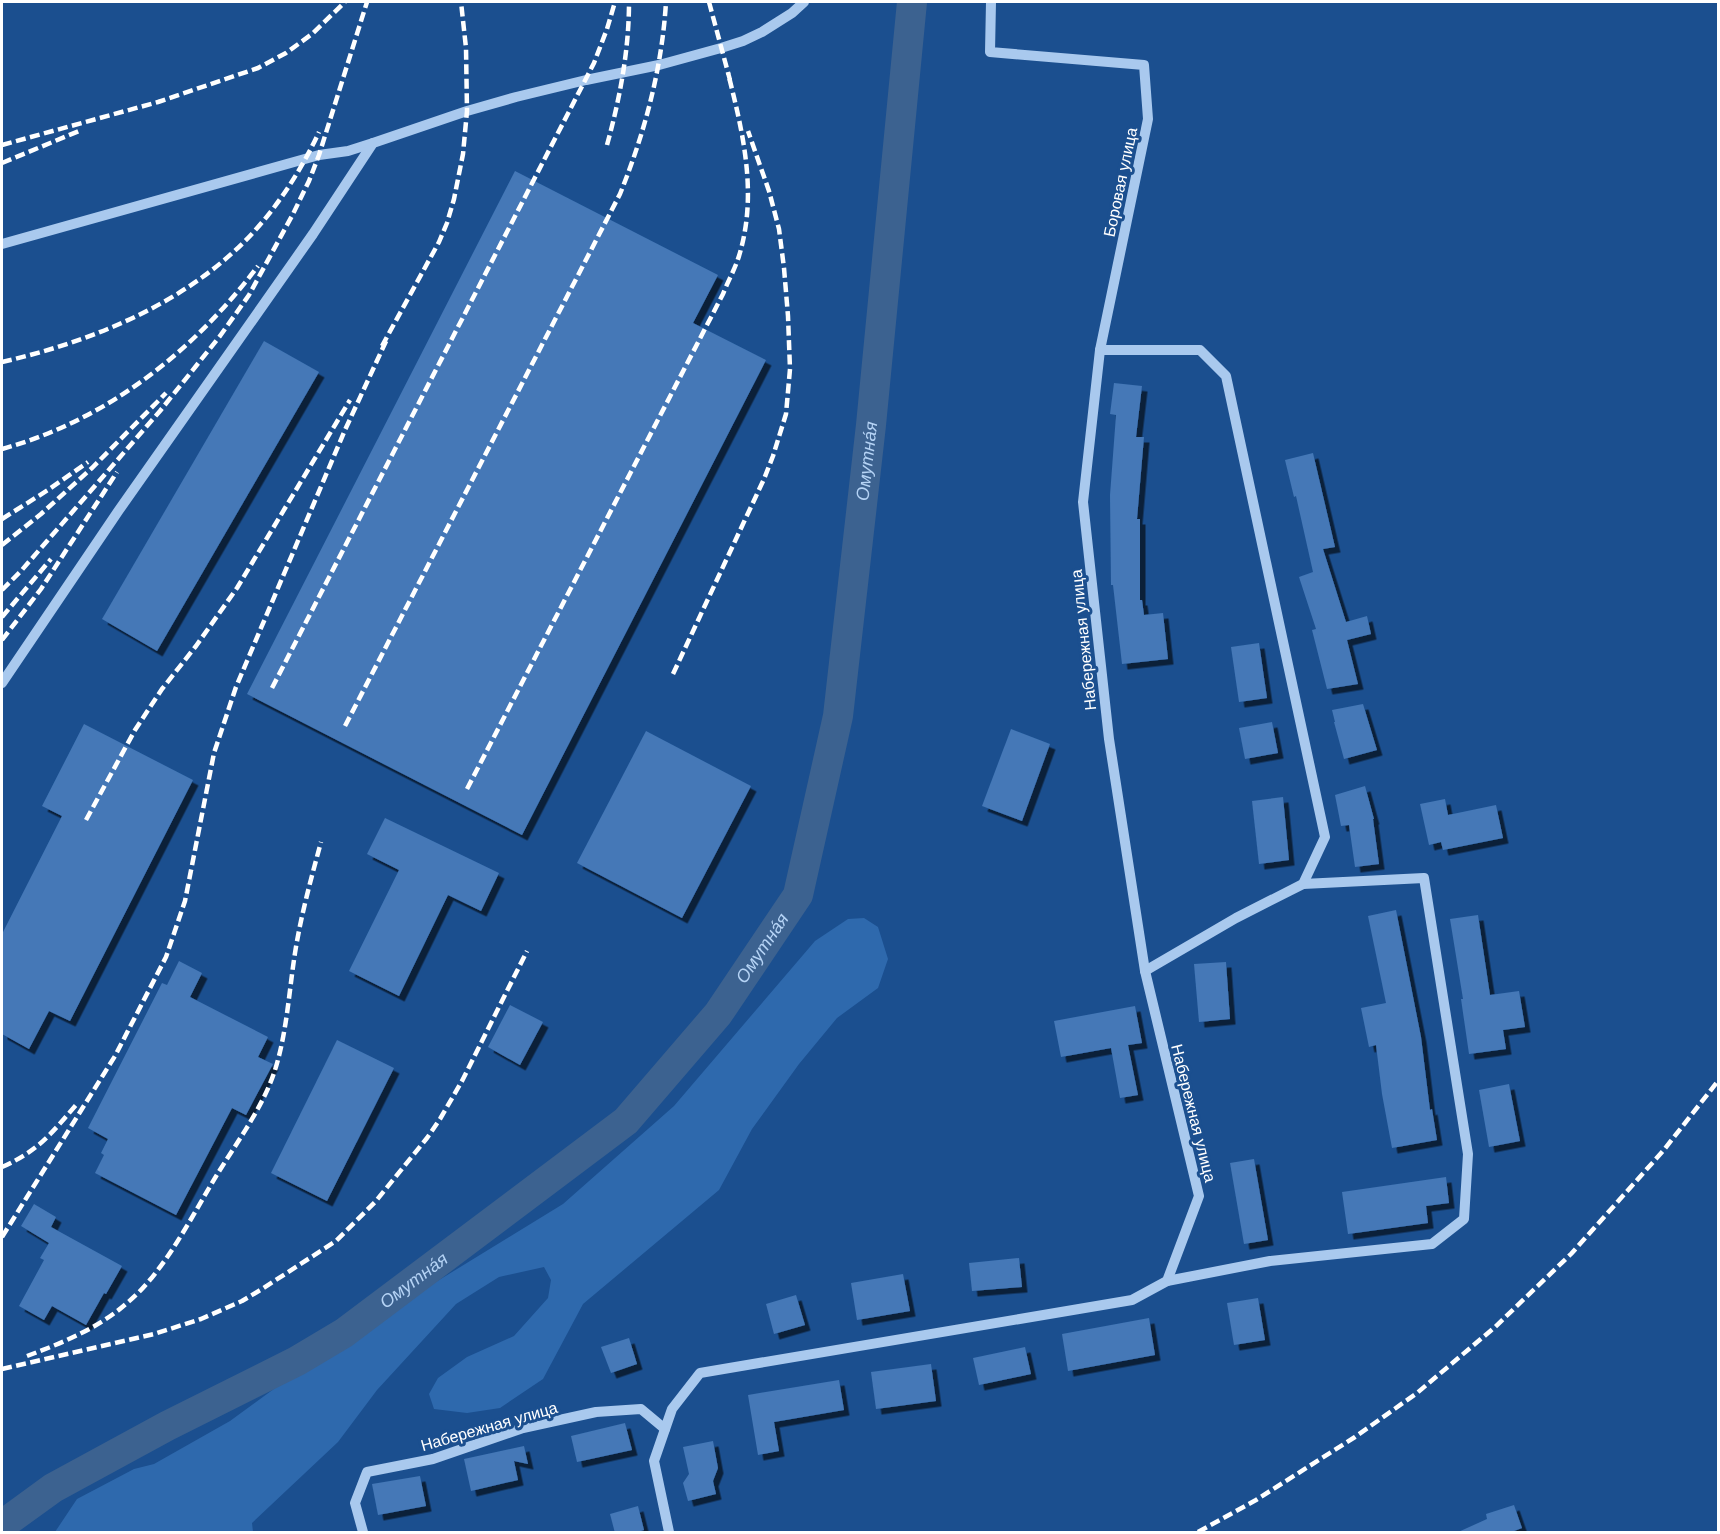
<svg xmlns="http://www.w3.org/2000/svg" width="1720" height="1534" font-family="Arial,sans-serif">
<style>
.green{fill:#2e69ad}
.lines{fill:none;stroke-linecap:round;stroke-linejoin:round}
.river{stroke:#3c6290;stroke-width:30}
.building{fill:#4478b7;filter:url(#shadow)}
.minor{stroke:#a9c9ee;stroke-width:10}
.rail{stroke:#fff;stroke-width:4.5;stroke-dasharray:10 4.5;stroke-linecap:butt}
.labels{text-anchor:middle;stroke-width:6;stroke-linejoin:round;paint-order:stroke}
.street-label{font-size:16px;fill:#fff;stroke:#1b4f8f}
.water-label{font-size:18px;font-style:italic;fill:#b5d3f5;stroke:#1b4f8f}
</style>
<defs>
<filter id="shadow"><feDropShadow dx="5.5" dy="5.5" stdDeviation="0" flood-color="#0009"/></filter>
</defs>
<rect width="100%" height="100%" fill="#1b4f8f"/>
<polygon class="green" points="864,918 878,927 888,959 878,988 837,1018 799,1064 752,1129 719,1190 583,1304 543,1379 500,1408 467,1413 434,1409 429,1394 438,1378 467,1357 514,1336 548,1298 551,1280 544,1267 499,1277 456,1304 377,1390 338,1442 252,1523 253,1532 55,1532 77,1499 134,1469 154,1464 230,1421 338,1342 563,1204 674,1106 815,941 848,919"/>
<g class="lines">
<path class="river" id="s1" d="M2,1525L53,1488L167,1426L297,1361L344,1333L626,1121L718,1014L798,895L838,716L871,425L912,2"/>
</g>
<g class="building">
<polygon points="515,171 718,275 693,323 766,360 522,835 247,694"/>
<polygon points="264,341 319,372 157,651 102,619"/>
<polygon points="1114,383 1142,386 1136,437 1144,437 1137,519 1140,519 1140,600 1142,600 1144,615 1163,613 1168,659 1122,664 1113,585 1111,585 1110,495 1116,415 1110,414"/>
<polygon points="1313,453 1335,547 1323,549 1346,622 1367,616 1371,634 1347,640 1358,684 1327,689 1312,630 1316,629 1299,577 1313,572 1296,496 1294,497 1285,460"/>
<polygon points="1259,643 1267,698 1239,702 1231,647"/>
<polygon points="1363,704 1377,750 1344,759 1334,722 1335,722 1332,710"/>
<polygon points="1272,722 1278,753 1245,759 1239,728"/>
<polygon points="84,724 193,780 70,1021 49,1011 29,1049 2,1034 2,934 62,816 42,806"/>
<polygon points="1011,729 1050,744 1022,821 982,806"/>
<polygon points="646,731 751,786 682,918 577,863"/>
<polygon points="1365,786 1374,819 1373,819 1379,864 1355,867 1349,825 1341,826 1335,795"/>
<polygon points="1283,797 1289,860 1259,864 1252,801"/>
<polygon points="1445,799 1448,815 1496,805 1503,838 1443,850 1441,842 1429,845 1420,804"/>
<polygon points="385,818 499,873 481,911 448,895 399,996 349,971 399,870 367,854"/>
<polygon points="1396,910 1421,1037 1430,1110 1432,1109 1437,1140 1392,1148 1382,1094 1376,1045 1369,1047 1361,1008 1386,1003 1368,916"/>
<polygon points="1478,915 1490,995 1519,991 1525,1027 1503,1030 1506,1049 1469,1054 1461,999 1463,999 1450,919"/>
<polygon points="179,961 202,973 190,997 268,1037 258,1057 273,1064 246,1115 232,1108 176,1215 95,1173 104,1155 101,1153 108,1139 88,1128 162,983 167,985"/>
<polygon points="1226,962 1230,1019 1199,1022 1194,964"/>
<polygon points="510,1005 543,1022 520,1065 488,1047"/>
<polygon points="1135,1006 1142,1043 1128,1045 1138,1095 1120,1098 1111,1048 1061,1057 1054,1021"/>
<polygon points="337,1040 394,1068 327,1201 271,1173"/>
<polygon points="1509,1084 1520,1141 1489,1147 1479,1090"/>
<polygon points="1254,1159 1268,1240 1244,1244 1230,1163"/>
<polygon points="1446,1177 1449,1203 1426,1206 1428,1223 1348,1234 1342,1192"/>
<polygon points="34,1204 56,1217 51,1227 122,1266 106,1294 104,1293 86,1325 52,1306 44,1320 19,1306 44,1260 40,1258 49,1243 21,1226"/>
<polygon points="1019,1258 1022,1287 972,1291 969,1263"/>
<polygon points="903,1274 910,1311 857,1320 851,1283"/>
<polygon points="796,1295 805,1325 774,1334 766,1304"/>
<polygon points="1258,1298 1265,1340 1234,1345 1227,1303"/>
<polygon points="1149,1318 1155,1355 1068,1371 1062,1334"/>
<polygon points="629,1338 637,1364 611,1373 601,1347"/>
<polygon points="1025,1347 1031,1374 979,1385 973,1358"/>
<polygon points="931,1364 936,1401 876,1409 871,1372"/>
<polygon points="839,1380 844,1410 774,1422 779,1451 758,1455 748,1395"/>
<polygon points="625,1423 632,1450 577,1462 571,1436"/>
<polygon points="713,1441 718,1468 713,1481 716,1494 688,1501 683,1483 689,1474 683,1447"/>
<polygon points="524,1446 528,1464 514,1461 518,1480 471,1491 464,1459"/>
<polygon points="420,1476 426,1506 378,1515 372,1484"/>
<polygon points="1514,1505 1522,1528 1509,1533 1456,1533 1487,1519 1486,1514"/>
<polygon points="638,1506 644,1530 635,1533 615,1533 610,1514"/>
</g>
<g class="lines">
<g class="minor">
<polyline points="2,244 319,155 348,151 373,143"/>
<polyline points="1100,350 1200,350 1226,376 1325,837 1303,884 1236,918 1145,971"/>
<polyline points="2,683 119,510 313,234 373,143 467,111 516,97 586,80 659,65 721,48 743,41 762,32 792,13 804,2"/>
<polyline points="1167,1281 1270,1261 1432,1244 1464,1219 1468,1154 1424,878 1303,884"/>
<polyline points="363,1532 355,1503 367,1472 433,1459 523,1428 596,1412 641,1409 665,1429"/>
<polyline points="669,1532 654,1461 672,1409 700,1373 1132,1300 1167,1281 1199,1196 1145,971 1109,739 1083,502 1100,350 1148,119 1144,65 990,52 991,2"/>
</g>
<g class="rail">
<polyline points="709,2 730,80"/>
<polyline points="2,145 158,102 258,68 286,53 312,34 345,2"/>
<path d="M607,145C620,98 629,50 629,2"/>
<polyline points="2,163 79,131"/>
<polyline points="382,346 439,242 447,223 454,199 463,154 467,111 466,48 461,2"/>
<path d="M2,362C89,342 180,306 245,241C275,211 301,171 319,132"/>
<path d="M2,449C107,420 193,352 258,266"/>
<polyline points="2,519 48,490 88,462"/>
<polyline points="2,545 41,514 92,468 166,393"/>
<polyline points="2,590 21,571 160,411 220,336 249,295 293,214 309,181 319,155 367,2"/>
<polyline points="2,617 51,559"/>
<polyline points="2,640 41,589 117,472"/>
<polyline points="673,674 764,479 773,456 786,414 790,369 788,316 784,268 779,229 769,191 748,131"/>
<polyline points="272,688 594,63 607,29 615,2"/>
<path d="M345,726L620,194C645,132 662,68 666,2"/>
<path d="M467,789L723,294C728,281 735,269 739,256C758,194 743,133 728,73"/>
<polyline points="86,820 135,730 162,689 196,646 237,588 350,400"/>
<path d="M2,1167C38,1151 51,1134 76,1105"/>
<polyline points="2,1237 115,1056 166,957 185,901 214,753 236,687 345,430 387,339"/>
<path d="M27,1356C62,1343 99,1328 127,1303C164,1273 193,1214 218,1173C238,1141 264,1105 275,1070C287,1032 289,991 295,953C301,915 311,879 321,842"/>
<polyline points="2,1369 154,1334 201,1319 242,1301 262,1289 336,1241 376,1201 427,1138 440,1119 462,1081 527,951"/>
<polyline points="1198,1532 1256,1500 1355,1437 1417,1393 1495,1327 1571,1254 1663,1151 1718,1081"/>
</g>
</g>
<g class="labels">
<g class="street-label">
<text transform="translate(1120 182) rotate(-78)" y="6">Боровая улица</text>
<text transform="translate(1083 640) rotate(-96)" y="6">Набережная улица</text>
<text transform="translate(1194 1113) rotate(76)" y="6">Набережная улица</text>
<text transform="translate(489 1426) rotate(-16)" y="6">Набережная улица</text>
</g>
<g class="water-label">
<text dy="6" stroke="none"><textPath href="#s1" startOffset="1470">Омутна́я</textPath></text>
<text dy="6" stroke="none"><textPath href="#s1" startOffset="966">Омутна́я</textPath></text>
<text dy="6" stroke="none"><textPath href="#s1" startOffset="480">Омутна́я</textPath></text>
</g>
</g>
<rect width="1720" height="1534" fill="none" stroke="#ffffff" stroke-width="6"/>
</svg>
